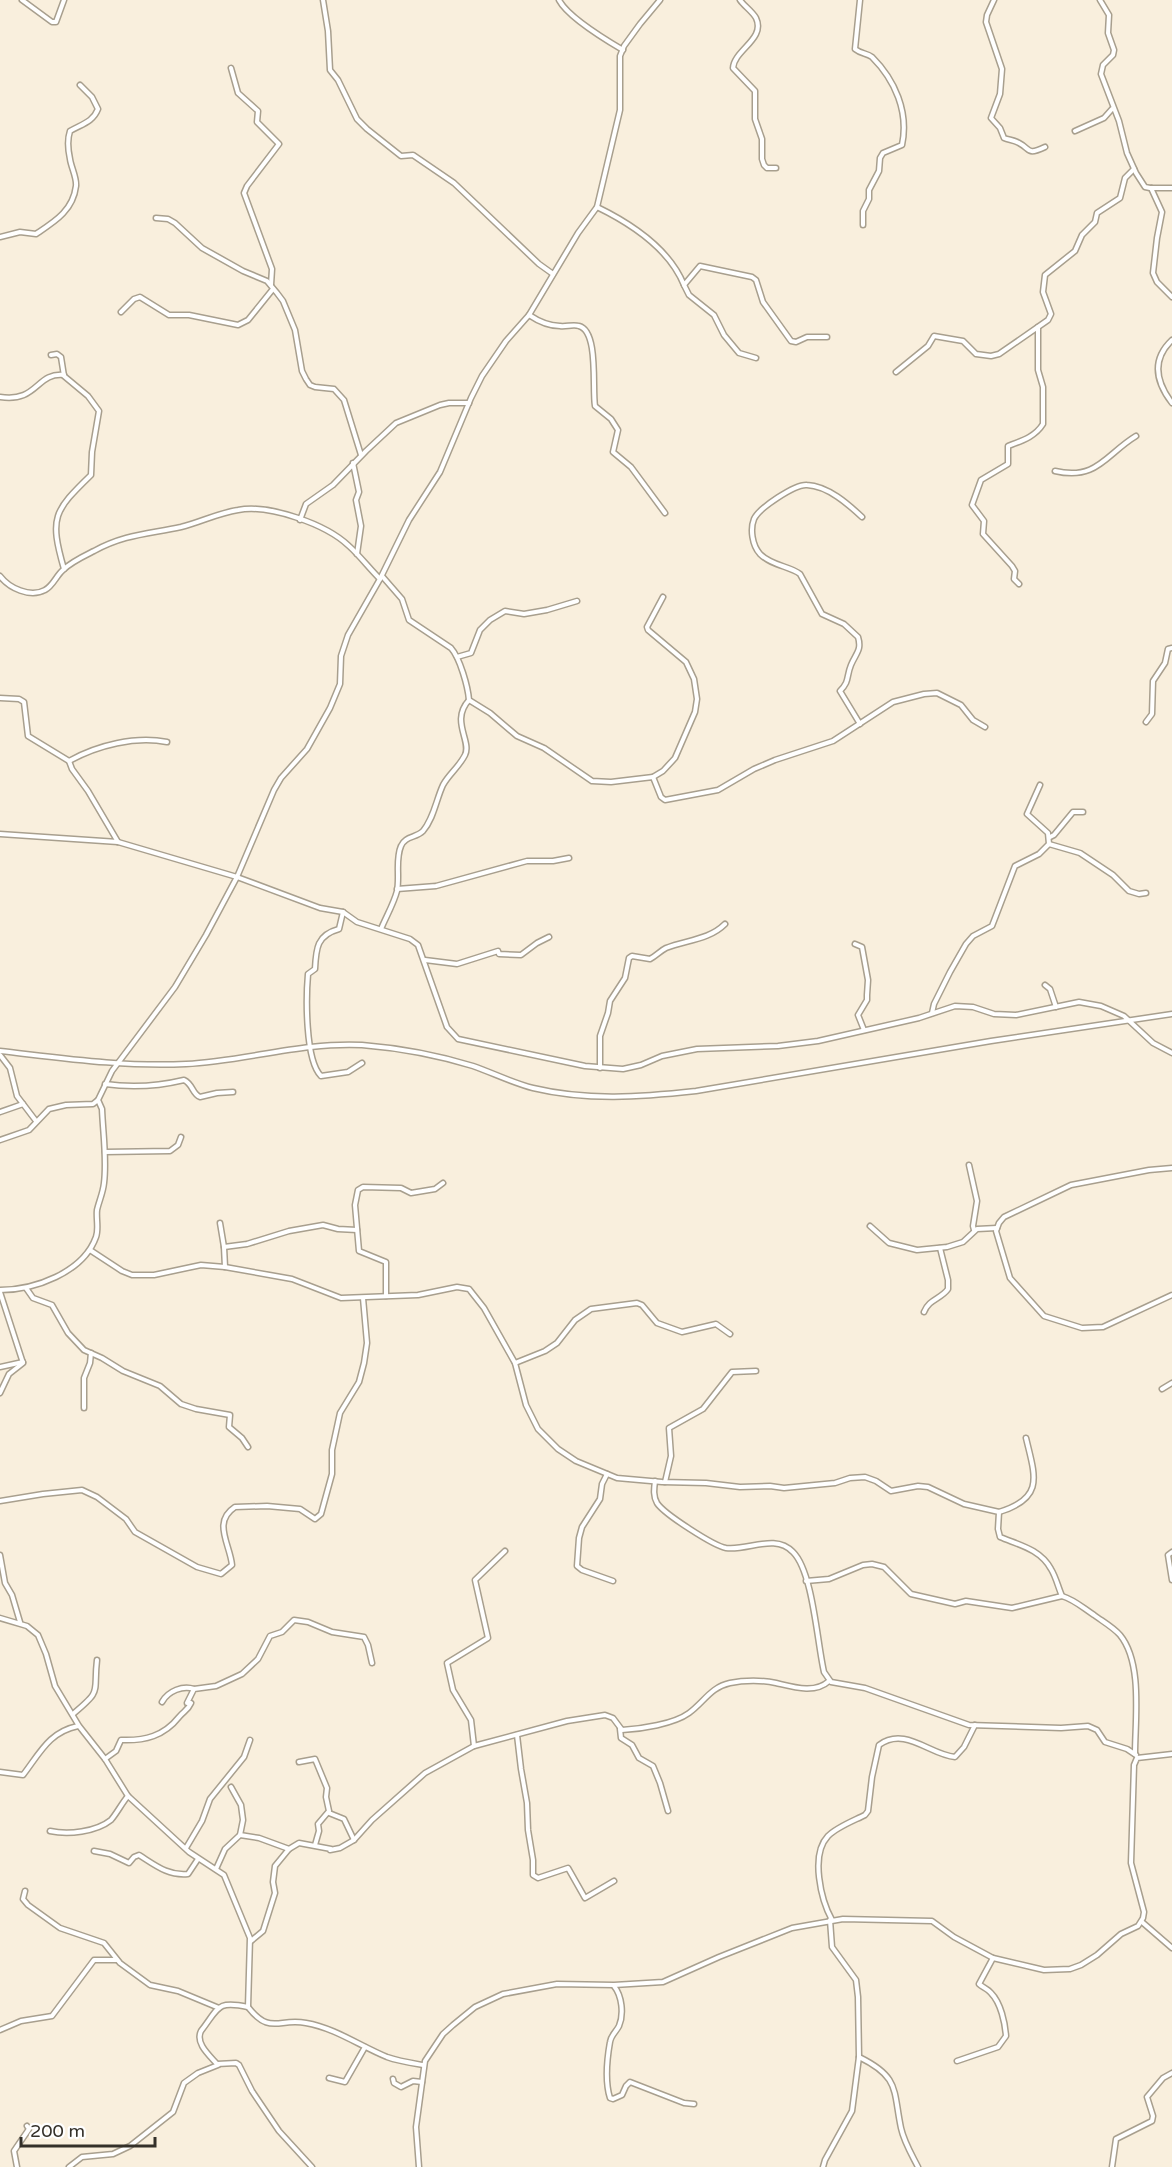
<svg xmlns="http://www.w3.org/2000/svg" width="1172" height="2167" font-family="'Varela Round',sans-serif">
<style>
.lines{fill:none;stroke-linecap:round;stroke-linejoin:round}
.minor-casing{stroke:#a89f8e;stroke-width:7}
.minor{stroke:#fff;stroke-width:4}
</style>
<rect width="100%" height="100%" fill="#f9efdd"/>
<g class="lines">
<g class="minor-casing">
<g id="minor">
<polyline points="22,0 52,22 56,22 64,0"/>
<polyline points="323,0 328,31 330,70 338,80 357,119 367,129 401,156 413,155 454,183 539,264 553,274"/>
<path d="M559,0C568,17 606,40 623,50"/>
<path d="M740,0C744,6 752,11 756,18C766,39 734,50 733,68L755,91V119L762,139V159L764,165L767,168H776"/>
<path d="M860,0L855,49C861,54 867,53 872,57C895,80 909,112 902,145L883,153L880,158L879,171L869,190V199L863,211V225"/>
<path d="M994,0L987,15L986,22L1002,69L1000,94L991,118L1000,128L1004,138C1009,140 1014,140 1019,143C1031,149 1026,156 1045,147"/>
<polyline points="1100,0 1109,15 1108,33 1114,50 1113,55 1103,65 1101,74 1119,121 1127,153 1136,173 1145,187 1150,188 1172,188"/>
<polyline points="231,68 238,93 258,111 257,122 279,144 247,186 244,193 272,269 271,285"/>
<polyline points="1075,131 1104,118 1112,109"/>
<polyline points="1151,188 1162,212 1157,238 1153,273 1157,282 1172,297"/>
<path d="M597,207C632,224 669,248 684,285L700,266L752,277L756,280L763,302L791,341L796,342L807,337H827"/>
<polyline points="156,218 168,219 175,223 202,248 243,271 267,281 277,293 283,301 295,330 302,371 306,379 310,385 315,387 334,389 344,400 361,455"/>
<path d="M0,237L20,232L36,234C54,222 73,211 76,186C77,178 71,167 70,159C68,150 67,140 70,131C82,124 93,122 98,109L92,97L80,85"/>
<polyline points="684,285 689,295 714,315 724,335 739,353 756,358"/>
<polyline points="121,312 134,299 140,297 169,315 189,315 238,325 248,320 273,289"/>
<path d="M529,315C538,321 549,326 560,326C566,327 573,324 579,326C599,331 592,389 595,406L611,419L618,430L613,452L631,467L665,513"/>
<path d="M1172,340C1151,360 1156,382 1172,403"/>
<path d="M51,355L57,354L61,357L64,376L88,396L99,411L92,452L91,475C54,511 49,517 64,569"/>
<polyline points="896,372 928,346 934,336 963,341 976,354 991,356 999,354 1048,320 1051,314 1043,292 1045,275 1075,251 1082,235 1095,222 1097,213 1120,198 1125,178 1134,169"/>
<path d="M0,397C38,403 36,372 64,375"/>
<polyline points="353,463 359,492 356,500 361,526 357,554"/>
<path d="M1055,471C1097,481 1106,454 1136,436"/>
<polyline points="300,520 306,504 333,485 366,451 396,423 440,405 449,403 469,403"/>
<path d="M0,576C9,588 30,598 45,590C53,586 56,576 63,570C71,562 84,556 94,551C125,534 149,534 181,527C201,522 218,513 238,510C269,504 326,524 349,546C360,556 369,568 380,579"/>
<path d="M382,576L402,599L409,620L451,648C460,658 468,687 469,700L490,713L517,736L544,748L592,781L611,782L653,777L661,797L665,800L718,790L754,769L775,760L833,741L893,702L924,694L937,693L961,705L973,720L985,727"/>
<path d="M1019,584L1014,579L1015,571L1012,566L983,534L984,521L972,505L981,480L1008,464V446C1021,441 1035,437 1043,424V387L1038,370V327"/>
<polyline points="457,657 471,653 480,630 490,620 505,611 524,614 547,610 577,601"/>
<polyline points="0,698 19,699 24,702 28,736 69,761 72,769 88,791 118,842"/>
<polyline points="1146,722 1152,714 1153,681 1165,663 1168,649 1172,648"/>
<path d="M860,724L840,691C850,681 846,677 851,665C856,653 862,650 858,637L844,624L822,614L800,574C790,566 772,566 760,554C752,545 750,529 754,519C759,508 795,484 807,485C828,486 848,504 862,517"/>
<path d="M69,761C98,745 135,736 167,742"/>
<polyline points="653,777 663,771 675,758 695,712 697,699 694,679 686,662 648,630 647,627 663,597"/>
<polyline points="0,834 118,842 237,877 320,908 343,912 357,922 410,939 418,945 447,1027 458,1039 585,1066 623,1069 641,1065 662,1056 697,1049 778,1046 818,1041 919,1018 955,1006 973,1007 994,1014 1016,1015 1079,1002 1101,1006 1124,1016 1153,1043 1172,1053"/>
<polyline points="1050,837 1054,835 1073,812 1083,812"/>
<polyline points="1049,844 1080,853 1113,875 1129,891 1139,894 1146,893"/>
<polyline points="397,889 436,886 527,861 553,861 569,858"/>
<path d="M343,912L339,929C317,935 316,948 315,969L308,974C306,997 305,1060 321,1076L348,1072L362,1063"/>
<path d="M381,929C386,917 394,903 397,891C400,876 395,860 401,846C405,836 416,838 423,831C434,818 436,800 443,785C449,774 459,767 465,755C472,741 450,721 469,700"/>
<polyline points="855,944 862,947 868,980 867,995 867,1000 858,1015 864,1030"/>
<polyline points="425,960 457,964 498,951 499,954 521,955 537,943 549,937"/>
<polyline points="1045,985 1050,989 1056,1007"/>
<polyline points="932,1013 934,1004 950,972 966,944 973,936 992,926 1015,866 1039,854 1049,844 1048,833 1027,814 1040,785"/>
<path d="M0,1051C62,1058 123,1067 186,1064C245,1061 302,1042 362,1045C399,1048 437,1055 473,1066C493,1073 513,1083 533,1088C587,1101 641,1097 696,1091L991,1041L1172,1014"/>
<polyline points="0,1055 10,1068 17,1096 36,1121"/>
<path d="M600,1068V1036L608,1013L610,1001L625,978L629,958L632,956L650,959C656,956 660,951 666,948C686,940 709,940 725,924"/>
<path d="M105,1084C132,1088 159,1086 184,1080C193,1084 192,1094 200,1097L217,1093L233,1092"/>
<polyline points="0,1112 23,1104"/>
<polyline points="0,1140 29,1130 49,1109 66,1105 93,1104 98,1100 112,1071 175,987 206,935 237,877 274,790 281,778 307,749 330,708 340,684 341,656 348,635 380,579 409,520 440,472 471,398 482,376 506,341 529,315 578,233 597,207 620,110 620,56 624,46 640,24 660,0"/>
<polyline points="105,1152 170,1151 178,1145 181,1137"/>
<polyline points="969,1165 977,1201 973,1226 974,1230"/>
<polyline points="1172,1168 1149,1170 1071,1185 1004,1217 999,1223 996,1231 1010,1278 1044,1316 1082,1328 1103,1327 1172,1295"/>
<polyline points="220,1223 224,1247 225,1267"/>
<polyline points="870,1226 889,1243 917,1250 947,1247 963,1242 977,1229 997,1228"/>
<polyline points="224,1247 247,1244 289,1231 323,1225 338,1229 357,1230"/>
<path d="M90,1250L122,1271L132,1275H154L201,1265L225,1267L292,1279L341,1298L418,1295L457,1287L469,1289L484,1308L515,1363L526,1405L538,1429L558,1449L576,1461L617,1478L662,1482L706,1483L740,1487L770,1486L784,1488L835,1483L850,1478L865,1477L876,1481L891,1491L918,1486L928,1487L964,1504L999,1512L998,1529L1000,1537C1019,1545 1040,1549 1051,1569C1056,1577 1058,1587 1062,1596C1075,1600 1083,1608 1094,1615C1102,1621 1113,1627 1120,1635C1143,1663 1135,1720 1135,1754"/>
<polyline points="26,1288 33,1298 52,1305 68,1333 84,1350 102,1358 123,1371 160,1386 181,1404 196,1409 230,1415 229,1427 242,1438 248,1447"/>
<path d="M0,1290C34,1290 83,1273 96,1237C99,1229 96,1219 97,1210C99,1201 103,1193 104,1183C107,1159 103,1134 102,1109L98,1100"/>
<polyline points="0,1292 23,1363 9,1374 0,1393"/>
<polyline points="386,1296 386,1262 359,1251 355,1205 358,1190 363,1187 401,1188 411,1193 435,1189 443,1183"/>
<path d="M924,1312C929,1299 941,1299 948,1289V1280L940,1248"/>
<polyline points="515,1363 545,1351 557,1343 575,1320 591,1309 637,1303 642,1305 657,1323 682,1332 716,1324 730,1334"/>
<polyline points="0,1367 23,1362"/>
<polyline points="1162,1389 1172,1383"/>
<polyline points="84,1408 84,1378 90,1363 91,1353"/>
<polyline points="607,1474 602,1484 600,1499 582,1527 579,1538 577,1566 582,1570 613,1581"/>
<path d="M655,1481C654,1489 653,1496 657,1503C664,1514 714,1546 726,1548C748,1551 775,1533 793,1552C813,1572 817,1642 824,1672L831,1682L865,1688L969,1725L1061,1728L1088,1726L1097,1730L1105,1742L1127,1749L1136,1755"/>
<polyline points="665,1482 671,1456 669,1428 703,1409 732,1372 756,1371"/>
<path d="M0,1501L43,1494L82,1490L97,1497L126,1519L135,1532L197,1567L221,1574L232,1565C230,1544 212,1522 235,1507L267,1506L300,1509L315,1519L321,1514L332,1474V1450L340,1413L359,1382L364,1363L367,1343L363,1298"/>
<path d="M999,1512C1045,1498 1035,1476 1026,1438"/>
<polyline points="1172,1552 1168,1555 1172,1580"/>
<polyline points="0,1555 5,1583 12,1595 20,1622"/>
<polyline points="806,1581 829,1579 863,1565 872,1564 884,1567 911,1594 955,1604 966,1601 1012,1608 1062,1596"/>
<path d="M0,1618L27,1626L38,1635L46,1654L55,1686L79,1726L105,1759L128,1796L189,1852L224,1875L250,1938L248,2007C270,2035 278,2018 306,2023C335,2028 360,2046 387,2057C398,2061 411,2063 423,2065"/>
<path d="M162,1702C168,1691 183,1685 194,1689"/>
<path d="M73,1714C103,1689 93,1694 97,1660"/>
<polyline points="620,1729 621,1738 632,1745 639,1758 653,1766 660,1783 668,1811"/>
<polyline points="517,1735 521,1769 527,1803 528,1830 533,1860 533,1875 538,1878 568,1868 585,1898 614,1881"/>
<polyline points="474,1746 471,1720 453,1690 447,1663 488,1638 475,1580 505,1551"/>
<path d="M105,1759L116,1751L121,1740C145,1741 164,1736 179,1717C184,1711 188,1710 191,1703H187L194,1689L216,1686L242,1674L258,1659L270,1636L282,1632L294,1620L308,1622L332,1632L364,1637L368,1645L372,1663"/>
<polyline points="299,1762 315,1759 327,1788 326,1797 329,1811 318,1824 319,1831 315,1845"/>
<path d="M0,1772L23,1775C40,1753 49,1732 78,1726"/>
<polyline points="231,1787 241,1805 243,1820 240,1835"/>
<polyline points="329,1813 344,1819 354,1840"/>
<path d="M50,1831C68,1835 96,1832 111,1820C117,1813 122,1803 128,1796"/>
<polyline points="186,1848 202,1821 210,1799 244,1757 250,1740"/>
<path d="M94,1851L110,1854L129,1863L134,1857L139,1855C155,1865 168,1876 188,1874L198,1859"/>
<path d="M216,1869L225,1849L240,1835L259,1838L289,1849L299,1843L331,1849L330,1850L340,1848L354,1840L372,1820L425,1773L474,1746L567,1721L605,1715L613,1718L622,1730C641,1729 674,1724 689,1713C704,1702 711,1687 730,1683C744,1680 763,1680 776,1683C793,1687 815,1694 829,1681"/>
<polyline points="25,1891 23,1899 28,1905 60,1928 104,1943 120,1963 150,1985 178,1991 219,2008"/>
<path d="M832,1920C821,1900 810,1855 828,1836C837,1827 853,1821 865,1815L868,1811L872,1777L879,1745C905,1726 930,1755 955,1757L964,1747L975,1725"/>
<polyline points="1142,1922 1172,1948"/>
<polyline points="251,1941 263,1931 275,1893 273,1882 275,1866 289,1849"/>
<path d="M614,1986C622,1996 624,2014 619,2026C616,2032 611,2035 610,2042C607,2059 605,2082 610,2098L613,2099L622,2095L626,2086L630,2082L684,2103L694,2104"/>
<path d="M248,2007C216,2000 219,2008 201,2031C195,2043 209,2055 217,2064L236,2063L239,2065L252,2091L279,2131L312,2167"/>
<polyline points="0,2030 21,2021 52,2016 94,1960 117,1960"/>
<path d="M859,2057C900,2077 893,2090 901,2128C904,2142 912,2155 918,2167"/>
<path d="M957,2061L998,2047L1006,2036C1005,2023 1001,2003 991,1993C988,1989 982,1987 979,1984L993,1958"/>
<polyline points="329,2078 345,2082 365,2047"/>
<polyline points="393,2079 394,2083 401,2087 413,2081 422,2082"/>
<polyline points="17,2167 14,2151 29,2129 27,2126"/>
<polyline points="69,2167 82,2157 113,2154 130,2146 173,2112 184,2083 198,2073 218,2065"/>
<polyline points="419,2167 416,2127 425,2061 443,2034 453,2025 475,2007 503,1994 557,1984 614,1985 663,1982 719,1957 792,1928 843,1919 932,1921 954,1937 993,1958 1044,1970 1070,1969 1081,1965 1097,1955 1121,1934 1138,1926 1143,1918 1144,1912 1131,1863 1134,1765 1137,1758 1172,1754"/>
<polyline points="823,2167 825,2160 852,2111 859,2057 858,1997 856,1980 832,1947 830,1920"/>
<polyline points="1112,2167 1116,2139 1152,2121 1153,2116 1147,2097 1163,2078 1172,2073"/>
</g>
</g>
<use href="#minor" class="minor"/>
</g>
<path d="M21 2137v9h134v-9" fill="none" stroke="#343029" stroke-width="3"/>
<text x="30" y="2137" font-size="18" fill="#343029" stroke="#fefefe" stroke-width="4.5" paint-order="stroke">200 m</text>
</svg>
